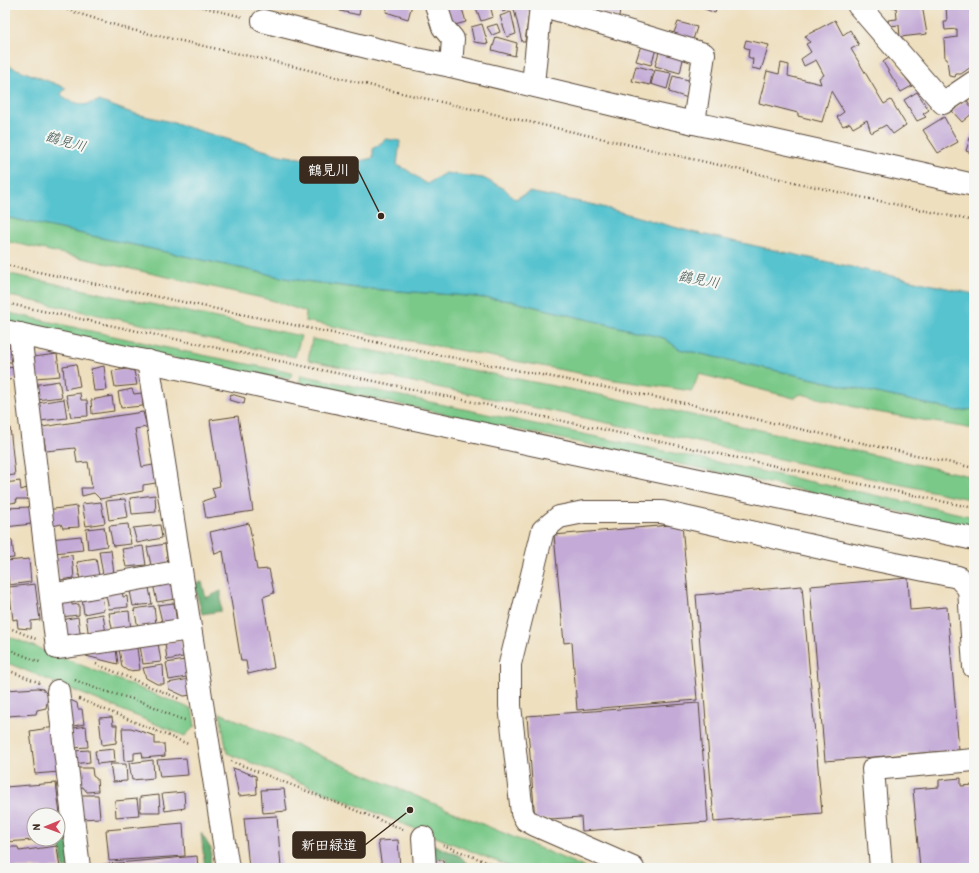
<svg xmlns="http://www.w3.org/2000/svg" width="979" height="873" font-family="'Patrick Hand','Klee One',sans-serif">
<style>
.green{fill:#7ac989;stroke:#5a7a54}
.forest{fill:#63ad75;stroke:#4f6c4a}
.water{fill:#56c3cf;stroke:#487676}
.building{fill:#c4abd7}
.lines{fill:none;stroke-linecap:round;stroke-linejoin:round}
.minor-casing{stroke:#564536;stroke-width:24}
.path{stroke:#564536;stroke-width:2.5;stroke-dasharray:1 3;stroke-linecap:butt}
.minor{stroke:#fff;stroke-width:22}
.labels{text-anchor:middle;stroke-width:4;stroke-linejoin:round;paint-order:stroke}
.water-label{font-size:14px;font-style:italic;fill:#435853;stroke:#f6f6f2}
.leader{fill:none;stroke:#3b2a1e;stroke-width:1.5}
.callout-dot{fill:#3b2a1e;stroke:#f6f6f2;stroke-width:1.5}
.callout{fill:#3b2a1e;stroke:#3b2a1e;stroke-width:1.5}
.callout-label{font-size:14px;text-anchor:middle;font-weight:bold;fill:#fff}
</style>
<rect width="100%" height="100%" fill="#f6f6f2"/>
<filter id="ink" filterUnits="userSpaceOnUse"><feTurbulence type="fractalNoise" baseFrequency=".025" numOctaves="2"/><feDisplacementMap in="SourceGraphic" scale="8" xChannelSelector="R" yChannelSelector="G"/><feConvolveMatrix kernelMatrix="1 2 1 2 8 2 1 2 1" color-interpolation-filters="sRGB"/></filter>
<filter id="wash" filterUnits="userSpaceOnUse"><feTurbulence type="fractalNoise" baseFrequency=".012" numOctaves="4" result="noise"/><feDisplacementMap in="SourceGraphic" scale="16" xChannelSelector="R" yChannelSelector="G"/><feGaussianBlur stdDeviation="0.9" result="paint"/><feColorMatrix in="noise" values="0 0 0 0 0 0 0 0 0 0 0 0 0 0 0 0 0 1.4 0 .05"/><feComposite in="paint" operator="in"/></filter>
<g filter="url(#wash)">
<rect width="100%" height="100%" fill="#eedfbf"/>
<g class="green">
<polygon points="5,217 290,279 357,288 467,296 511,301 664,338 679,349 958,411 974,409 974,429 871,411 801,394 794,398 699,374 692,391 615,380 305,321 306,312 271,300 5,241"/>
<polygon points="5,273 301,336 295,357 5,295"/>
<polygon points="5,312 168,348 292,373 290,379 275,375 273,380 5,322"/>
<polygon points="312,339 605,396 974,477 974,500 308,360"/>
<polygon points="301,375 874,495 974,517 974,530 872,505 299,383"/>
<polygon points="5,635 192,709 195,726 185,736 5,662"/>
<polygon points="220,713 586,868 513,868 227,753"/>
</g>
<g class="forest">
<polygon points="202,582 206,598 221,591 221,611 202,614 194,584"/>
<polygon points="201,833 211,849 210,868 205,868"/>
<polygon points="71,841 73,868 63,868 60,843"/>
<polygon points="427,842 460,856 468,864 458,866 458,868 448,868 445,858 431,859"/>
</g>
<polygon class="water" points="9,66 66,88 61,94 67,100 84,105 99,101 132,113 167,121 280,155 312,160 331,160 331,168 343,172 355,162 373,158 373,149 386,139 400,141 397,165 407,170 427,184 445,173 483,178 505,189 515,199 529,192 595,205 692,232 974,294 974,409 958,411 679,349 664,338 511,301 467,296 357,288 290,279 5,217 5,67"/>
<g id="blocks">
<g class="building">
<polygon points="321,5 336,5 336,9"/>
<polygon points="341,5 361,5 359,15 340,11"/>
<polygon points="388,5 412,5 408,19 386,12"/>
<polygon points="444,5 461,5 466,22 451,26"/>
<polygon points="475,5 490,5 493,17 481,21"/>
<polygon points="501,5 511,5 512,8 503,12"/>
<polygon points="513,5 530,5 525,42 522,42"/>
<polygon points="574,5 612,5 620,8 619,17"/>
<polygon points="695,5 718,5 715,13"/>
<polygon points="883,5 922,5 927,34 900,37 899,25 889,26 888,20 897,19 896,7 883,7"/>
<polygon points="946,5 974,5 974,65 961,74 956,74 955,77 949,76 947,59 945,59 944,39 957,37 957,29 945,30 944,22 947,22"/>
<polygon points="511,12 516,34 507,37 500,16"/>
<polygon points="835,20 843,35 850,30 859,45 851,49 884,104 891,100 906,125 893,134 886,125 871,133 867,120 853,128 850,123 843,126 837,117 844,112 831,91 822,122 798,116 798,113 759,103 767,71 779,74 781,63 789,65 788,76 821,84 819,78 824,75 816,60 804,66 801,59 811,52 806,44 810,42 805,36"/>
<polygon points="678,22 697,27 693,40 673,35"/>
<polygon points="482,24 488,44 474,42 471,27"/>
<polygon points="497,24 500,32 492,35 487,27"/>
<polygon points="496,37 517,43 515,56 492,50"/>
<polygon points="746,40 769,45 761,70 752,68 753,59 748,57 749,49 744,47"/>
<polygon points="642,42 657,46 651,65 636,61"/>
<polygon points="660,48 684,55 680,73 655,66"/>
<polygon points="890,57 912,86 901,92 883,62"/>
<polygon points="636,66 653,70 650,85 632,81"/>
<polygon points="655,70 671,73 667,89 651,84"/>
<polygon points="673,76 692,81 688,98 669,92"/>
<polygon points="917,92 929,110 923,114 926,117 917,121 904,100"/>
<polygon points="967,100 974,112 962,122 952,111"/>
<polygon points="944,117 958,142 938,153 923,130"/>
<polygon points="974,125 974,154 966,151"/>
<polygon points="14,346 15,362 5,362 5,347"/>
<polygon points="57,354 60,376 36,378 33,357"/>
<polygon points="76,364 80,386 65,389 63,366"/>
<polygon points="104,366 107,390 94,391 91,369"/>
<polygon points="17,367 17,379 7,380 8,399 5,399 5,368"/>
<polygon points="127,369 134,371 137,385 115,387 112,371"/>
<polygon points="59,381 62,397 36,400 33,385"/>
<polygon points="132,389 134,394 142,393 143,406 121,408 118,392"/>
<polygon points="80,393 81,400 87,400 88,416 71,417 66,395"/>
<polygon points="231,394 245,398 244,404 229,400"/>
<polygon points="112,396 114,411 92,414 91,400"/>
<polygon points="64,399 67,418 40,421 37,403"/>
<polygon points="143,412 147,427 135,429 142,467 153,465 156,483 143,485 143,491 100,499 94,493 82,496 81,488 92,488 88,462 77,463 75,448 46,451 42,427"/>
<polygon points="238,416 253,511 206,518 203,501 215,497 212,488 220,486 210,420"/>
<polygon points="5,427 10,427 15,475 5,476"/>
<polygon points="20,481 21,490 27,488 28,499 16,499 17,502 5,504 5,483"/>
<polygon points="155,495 156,512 132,514 130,498"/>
<polygon points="125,499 128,517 109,520 106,501"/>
<polygon points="101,502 105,523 86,526 82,504"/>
<polygon points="77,506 79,527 63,528 61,524 49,527 46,510"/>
<polygon points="31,507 31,524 6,527 5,508"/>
<polygon points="249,523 257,570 269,569 274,593 263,597 274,668 248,674 246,661 241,661 223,551 215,554 210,532"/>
<polygon points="128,524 131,544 113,546 109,526"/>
<polygon points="682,524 697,700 577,710 572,642 564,643 554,535"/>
<polygon points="160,525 162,538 137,543 133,528"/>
<polygon points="104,527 107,546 88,549 86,529"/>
<polygon points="81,536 83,550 54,553 50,539"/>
<polygon points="12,540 14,558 5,559 5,541"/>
<polygon points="165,544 168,563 151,565 147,547"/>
<polygon points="143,546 146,565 126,567 122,549"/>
<polygon points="111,550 114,574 103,575 99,551"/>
<polygon points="72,555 74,578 60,580 56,557"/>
<polygon points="29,559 31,582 9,585 6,561"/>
<polygon points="96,559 99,576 80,580 77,562"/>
<polygon points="908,578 910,610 947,607 959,750 825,761 810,586"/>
<polygon points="171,581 175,599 157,602 153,584"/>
<polygon points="35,584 40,620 31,621 31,629 18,628 17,619 13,620 9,587"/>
<polygon points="802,586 822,813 714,822 696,595"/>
<polygon points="149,588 152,604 133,606 130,591"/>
<polygon points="122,590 123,597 127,596 128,607 109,609 105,592"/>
<polygon points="102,595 104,610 84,614 82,598"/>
<polygon points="71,597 72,605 79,604 79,615 60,617 58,598"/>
<polygon points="174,603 177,623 163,626 158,605"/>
<polygon points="154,606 156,625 138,627 134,609"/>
<polygon points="129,611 131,631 113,633 109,613"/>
<polygon points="103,614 106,634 89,638 86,617"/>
<polygon points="78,617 81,640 65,642 61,620"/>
<polygon points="181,640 183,657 167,660 165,643"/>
<polygon points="158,643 161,662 143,664 140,646"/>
<polygon points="137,648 140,670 128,671 122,667 119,649"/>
<polygon points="116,649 118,664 86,656 87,651"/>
<polygon points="185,660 187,677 169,680 166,663"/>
<polygon points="163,665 164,684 157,684 146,678 143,668"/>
<polygon points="189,679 192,695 184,696 169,689 168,683"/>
<polygon points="37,688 43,689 48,696 46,708 37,710 36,714 8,716 6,690"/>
<polygon points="70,700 77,703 78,709 82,709 84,724 69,727 64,701"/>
<polygon points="699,703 708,822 582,831 581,817 535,820 527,716"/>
<polygon points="112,717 113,725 117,725 116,743 102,745 99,718"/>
<polygon points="86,726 88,747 72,748 68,729"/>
<polygon points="55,727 59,772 35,774 30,731"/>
<polygon points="122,728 131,728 155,736 155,744 164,744 165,756 143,758 142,752 134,753 134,760 124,761"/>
<polygon points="114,749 115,762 97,764 95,751"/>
<polygon points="89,750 90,762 73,764 72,751"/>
<polygon points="186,758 188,775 160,777 157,760"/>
<polygon points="153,760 154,778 132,780 129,763"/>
<polygon points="110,764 126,764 127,781 113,782"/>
<polygon points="74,768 92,768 93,776 97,779 98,791 87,792 83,787 76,788"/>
<polygon points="233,768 256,776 257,794 239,796"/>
<polygon points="961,778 961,786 974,785 974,868 920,868 913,789 939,787 939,780"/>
<polygon points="56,783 63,838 58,838 58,815 34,815 34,840 5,842 5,787"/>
<polygon points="284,789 287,811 263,813 261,790"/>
<polygon points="184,792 185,808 165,811 162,794"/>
<polygon points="75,795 98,795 100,818 80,819"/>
<polygon points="159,795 160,812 140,812 140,797"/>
<polygon points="137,799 139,815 116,817 115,801"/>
<polygon points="277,816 281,868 249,868 244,818"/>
<polygon points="183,823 185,856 109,861 106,830"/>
<polygon points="398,840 400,868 382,868 378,841"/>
<polygon points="57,846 60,868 5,868 5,847 18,847 19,851"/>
<polygon points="197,856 198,868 85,868 84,866"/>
<polygon points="443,860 444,868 432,868 431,861"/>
</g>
</g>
</g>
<g filter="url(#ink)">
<use href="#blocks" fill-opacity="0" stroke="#564536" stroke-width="1"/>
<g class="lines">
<g class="minor-casing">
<g id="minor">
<polyline points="436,5 443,27 453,39 451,66"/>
<polyline points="541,5 704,54 694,123"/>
<polyline points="858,5 943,103 974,82"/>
<polyline points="263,21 411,58 451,66 631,109 974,185"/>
<polyline points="533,84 541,5"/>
<polyline points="5,331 974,539"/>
<polyline points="20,334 57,648 190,629"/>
<polyline points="148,361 228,868"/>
<polyline points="51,595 181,571"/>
<polyline points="58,691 79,868"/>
<polyline points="423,837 425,868"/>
<polyline points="633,868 535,825 526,820 522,813 510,706 510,664 543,530 559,517 584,512 662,512 857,556 958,577 969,589 974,667"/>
<polyline points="881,868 873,769 974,760"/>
</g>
</g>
<g class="path">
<polyline points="52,5 128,29 280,63 397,92 851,195 974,221"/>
<polyline points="194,5 243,17"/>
<polyline points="5,265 409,349 675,401 974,468"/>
<polyline points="5,303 974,508"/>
<polyline points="5,626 36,639"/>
<polyline points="5,648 42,663"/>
<polyline points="96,664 180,699"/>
<polyline points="5,669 40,683"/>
<path d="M75,680C98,691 122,695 145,703C159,708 171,717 185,720"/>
<polyline points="79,699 188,744"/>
<polyline points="231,761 405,830"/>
<polyline points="443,845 502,868"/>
</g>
<use href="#minor" class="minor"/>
</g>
</g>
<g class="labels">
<g class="water-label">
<text transform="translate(66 141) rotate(16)" y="5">鶴見川</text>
<text transform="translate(699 279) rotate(11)" y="5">鶴見川</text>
</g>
</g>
<path class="leader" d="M381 216L358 170M410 810L365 845"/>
<g class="callout-dot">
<circle cx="381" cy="216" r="4"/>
<circle cx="410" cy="810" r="4"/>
</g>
<g class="callout">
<rect x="300" y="157" width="58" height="26" rx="4"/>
<rect x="293" y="832" width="72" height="26" rx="4"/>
</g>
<g class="callout-label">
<text x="329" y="175">鶴見川</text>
<text x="329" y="850">新田緑道</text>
</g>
<rect width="979" height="873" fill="none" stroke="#f6f6f2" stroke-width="20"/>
<g transform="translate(46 827) rotate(269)"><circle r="19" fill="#f6f6f2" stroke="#aba49d"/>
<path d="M0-3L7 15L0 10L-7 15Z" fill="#d1495b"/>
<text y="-6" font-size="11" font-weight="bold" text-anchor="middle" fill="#3b2a1e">N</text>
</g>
</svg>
